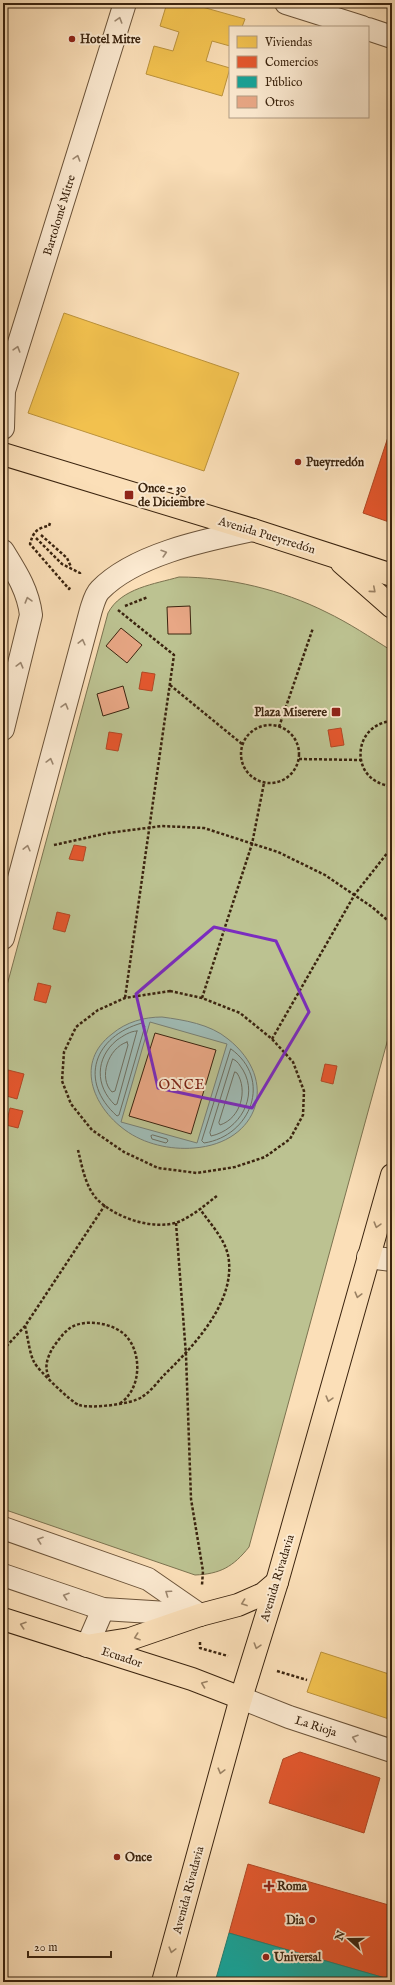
<svg xmlns="http://www.w3.org/2000/svg" width="395" height="1985" font-family="'IM FELL English',serif">
<style>
.green{fill:#bcc291;stroke:#7c7350}
.water{fill:#a0bcb6;stroke:#787f73;fill-rule:evenodd}
.homes{fill:#f2c14e;stroke:#bb923b}
.shops{fill:#e4572e;stroke:#b14825}
.public{fill:#17a398;stroke:#227d6f}
.lines{fill:none;stroke-linecap:round;stroke-linejoin:round}
.shore{stroke:#6e7062;stroke-width:1}
.building{fill:#e8a785;stroke:#3b240f}
.minor-casing{stroke:#6b5339;stroke-width:24}
.major-casing{stroke:#3b240f;stroke-width:24}
.path{stroke:#3b240f;stroke-width:2.5;stroke-dasharray:3 2;stroke-linecap:butt}
.minor{stroke:#fcead1;stroke-width:22}
.major{stroke:#fbdfb8;stroke-width:22}
.oneway{stroke:#9c8770}
.oneway2{stroke:#9b8264}
.marked{fill:none;stroke:#7b2cbf;stroke-width:3;stroke-linejoin:round}
.poi-dot{fill:#8f2418;stroke:#fcead1;stroke-width:1.5}
.labels{text-anchor:middle;stroke-width:4;stroke-linejoin:round;paint-order:stroke}
.poi-label{font-size:12px;font-weight:bold;fill:#3b240f;stroke:#fcead1;text-anchor:start}
.street-label{font-size:12px;fill:#3b240f;stroke:#fcead1}
.quarter-label{font-size:14px;letter-spacing:1px;fill:#7a1f14;stroke:#fcead1}
</style>
<rect width="100%" height="100%" fill="#fbdfb8"/>
<filter id="stains"><feTurbulence type="fractalNoise" baseFrequency=".005" numOctaves="4"/><feColorMatrix values="0 0 0 0 .2 0 0 0 0 .09 0 0 0 0 .02 0 0 0 .5 -.17"/></filter>
<radialGradient id="worn" r=".72"><stop offset=".6" stop-color="#630" stop-opacity="0"/><stop offset="1" stop-color="#630" stop-opacity=".3"/></radialGradient>
<path class="green" d="M179,577C229,577 282,590 326,612C349,623 370,637 392,651V1024L249,1547C233,1567 220,1574 195,1575L3,1509V1000L108,613C121,588 155,584 179,577Z"/>
<path class="water" d="M162,1017C184,1020 210,1024 228,1039C280,1080 259,1143 194,1148C170,1150 144,1144 125,1130C92,1106 75,1062 112,1034C126,1022 144,1017 162,1017ZM150,1022L227,1044L197,1143L121,1122Z"/>
<g class="homes">
<polygon points="167,3 188,3 245,19 242,27 230,27 230,46 212,41 206,61 230,68 222,96 146,74 154,46 173,51 179,32 160,26"/>
<polygon points="64,313 239,373 204,471 28,413"/>
<polygon points="321,1652 392,1675 392,1720 307,1692"/>
</g>
<g class="shops">
<polygon points="391,428 392,428 392,523 363,513"/>
<polygon points="142,672 155,674 152,691 139,689"/>
<polygon points="341,728 344,745 331,747 328,730"/>
<polygon points="109,732 122,734 118,751 106,749"/>
<polygon points="74,845 86,847 83,861 69,859"/>
<polygon points="57,912 70,915 65,932 53,929"/>
<polygon points="38,983 51,986 46,1003 34,1000"/>
<polygon points="325,1064 337,1066 333,1084 321,1081"/>
<polygon points="8,1070 24,1074 17,1099 3,1095"/>
<polygon points="10,1108 23,1111 18,1128 6,1125"/>
<polygon points="300,1752 380,1778 364,1833 269,1803 283,1759"/>
<polygon points="248,1864 392,1906 392,1980 229,1933"/>
</g>
<polygon class="public" points="229,1933 392,1980 392,1982 215,1982"/>
<g class="lines">
<g class="shore">
<path d="M142,1023L145,1026L119,1115L117,1116C78,1081 94,1036 142,1023Z"/>
<path d="M137,1031L117,1104L115,1105C95,1086 95,1058 117,1040C123,1036 130,1031 137,1031Z"/>
<path d="M127,1042L128,1045L115,1091L112,1092C98,1078 108,1048 127,1042Z"/>
<path d="M231,1049C273,1079 251,1136 204,1143L202,1141Z"/>
<path d="M233,1059C238,1061 240,1066 243,1070C259,1097 239,1130 211,1136L210,1133Z"/>
<path d="M235,1072L237,1073C248,1090 241,1118 220,1125L219,1123Z"/>
<polygon points="153,1135 167,1139 168,1141 166,1143 152,1139 151,1136"/>
</g>
</g>
<g class="building">
<polygon points="190,606 191,634 168,634 167,607"/>
<polygon points="121,628 142,645 127,663 106,646"/>
<polygon points="123,686 129,708 103,716 97,694"/>
<polygon points="155,1033 216,1050 191,1134 129,1116"/>
</g>
<g class="lines">
<g class="minor-casing">
<g id="minor">
<polyline points="286,3 362,27"/>
<polyline points="368,29 392,37"/>
<polyline points="3,428 4,391 125,3"/>
<path d="M3,551C16,572 28,590 31,615L3,729"/>
<path d="M3,938L91,610C93,604 95,595 100,590C135,554 206,540 253,530"/>
<polyline points="368,1257 392,1260"/>
<polyline points="3,1528 148,1579 200,1615"/>
<polyline points="3,1575 103,1609 200,1615"/>
<polyline points="87,1646 103,1609"/>
<polyline points="241,1698 289,1717 392,1751"/>
</g>
</g>
<g class="major-casing">
<g id="major">
<polyline points="3,454 253,530 392,575"/>
<polyline points="342,563 392,607"/>
<polyline points="3,1619 192,1679 241,1698"/>
<polyline points="92,1645 130,1639 200,1615 238,1605 263,1594 277,1582"/>
<polyline points="163,1982 241,1698 277,1582 392,1175"/>
</g>
</g>
<g class="path">
<path d="M50,523L49,526C36,528 33,533 30,544L69,589L71,586"/>
<polyline points="41,535 67,558 71,567"/>
<polyline points="36,538 62,564 80,573 80,574"/>
<polyline points="125,606 148,597"/>
<polyline points="118,610 174,655 125,998"/>
<polyline points="170,685 242,744"/>
<path d="M392,721C350,725 350,783 392,786"/>
<circle cx="270" cy="754" r="29"/>
<polyline points="279,727 313,628"/>
<polyline points="299,759 361,760"/>
<polyline points="54,845 108,833 162,826 204,828 278,852 325,875 372,907 392,924"/>
<polygon points="170,991 202,998 240,1013 272,1039 293,1062 304,1091 303,1115 290,1139 265,1157 235,1167 197,1173 158,1168 124,1152 92,1130 71,1104 62,1081 64,1052 76,1027 98,1010 125,998"/>
<polyline points="202,998 252,844 264,783"/>
<polyline points="272,1039 355,894 392,847"/>
<path d="M78,1150C82,1166 85,1185 96,1198C113,1217 153,1231 178,1222C193,1216 205,1205 218,1195"/>
<polyline points="176,1223 186,1355 191,1499 203,1571 202,1585"/>
<path d="M25,1326C28,1337 29,1352 34,1362C37,1369 72,1403 79,1405C91,1409 132,1404 142,1397C150,1392 157,1383 163,1376C192,1348 233,1305 229,1262C228,1242 211,1225 200,1209"/>
<polyline points="3,1350 25,1326 105,1205"/>
<path d="M49,1377C44,1367 47,1359 52,1349C57,1342 63,1333 70,1328C85,1318 115,1323 127,1337C140,1352 141,1380 128,1396C126,1399 122,1402 119,1404"/>
<polyline points="200,1642 200,1648 228,1656"/>
<polyline points="277,1671 307,1680"/>
</g>
<use href="#minor" class="minor"/>
<use href="#major" class="major"/>
</g>
<defs><path id="oneway-chevron" d="M-2-3.5L2.5 0L-2 3.5" fill="none" stroke-width="1.6" stroke-linecap="round" stroke-linejoin="round"/></defs>
<g class="oneway">
<use href="#oneway-chevron" transform="translate(119 20) rotate(-73)"/>
<use href="#oneway-chevron" transform="translate(77 158) rotate(-73)"/>
<use href="#oneway-chevron" transform="translate(17 349) rotate(-73)"/>
<use href="#oneway-chevron" transform="translate(164 553) rotate(-17)"/>
<use href="#oneway-chevron" transform="translate(28 600) rotate(-106)"/>
<use href="#oneway-chevron" transform="translate(82 642) rotate(-76)"/>
<use href="#oneway-chevron" transform="translate(20 665) rotate(-75)"/>
<use href="#oneway-chevron" transform="translate(65 706) rotate(-74)"/>
<use href="#oneway-chevron" transform="translate(50 761) rotate(-75)"/>
<use href="#oneway-chevron" transform="translate(27 848) rotate(-76)"/>
<use href="#oneway-chevron" transform="translate(40 1540) rotate(-161)"/>
<use href="#oneway-chevron" transform="translate(168 1593) rotate(-145)"/>
<use href="#oneway-chevron" transform="translate(66 1596) rotate(-162)"/>
<use href="#oneway-chevron" transform="translate(355 1738) rotate(-162)"/>
</g>
<g class="oneway2">
<use href="#oneway-chevron" transform="translate(373 590) rotate(41)"/>
<use href="#oneway-chevron" transform="translate(377 1225) rotate(106)"/>
<use href="#oneway-chevron" transform="translate(358 1295) rotate(105)"/>
<use href="#oneway-chevron" transform="translate(329 1399) rotate(106)"/>
<use href="#oneway-chevron" transform="translate(244 1603) rotate(160)"/>
<use href="#oneway-chevron" transform="translate(23 1625) rotate(-162)"/>
<use href="#oneway-chevron" transform="translate(137 1637) rotate(161)"/>
<use href="#oneway-chevron" transform="translate(257 1646) rotate(107)"/>
<use href="#oneway-chevron" transform="translate(204 1684) rotate(-159)"/>
<use href="#oneway-chevron" transform="translate(221 1771) rotate(105)"/>
<use href="#oneway-chevron" transform="translate(172 1950) rotate(105)"/>
</g>
<path class="marked" d="M214,927L276,941L309,1012L252,1108L158,1088L136,994Z"/>
<g class="poi-dot">
<circle cx="72" cy="39" r="4"/>
<circle cx="298" cy="462" r="4"/>
<rect x="124" y="490" width="10" height="10" rx="2"/>
<rect x="331" y="707" width="10" height="10" rx="2"/>
<circle cx="117" cy="1857" r="4"/>
<path d="M267 1880h4v4h4v4h-4v4h-4v-4h-4v-4h4z"/>
<circle cx="312" cy="1920" r="4"/>
<circle cx="266" cy="1957" r="4"/>
</g>
<g class="labels">
<g class="poi-label">
<text x="80" y="43">Hotel Mitre</text>
<text x="306" y="466">Pueyrredón</text>
<text x="138" y="492">Once - 30<tspan x="138" dy="14">de Diciembre</tspan></text>
<text x="327" y="716" text-anchor="end">Plaza Miserere</text>
<text x="125" y="1861">Once</text>
<text x="277" y="1890">Roma</text>
<text x="304" y="1924" text-anchor="end">Dia</text>
<text x="274" y="1961">Universal</text>
</g>
<g class="street-label">
<text transform="translate(59 215) rotate(-73)" y="4">Bartolomé Mitre</text>
<text transform="translate(267 535) rotate(17)" y="4">Avenida Pueyrredón</text>
<text transform="translate(277 1578) rotate(-73)" y="4">Avenida Rivadavia</text>
<text transform="translate(122 1657) rotate(18)" y="4">Ecuador</text>
<text transform="translate(316 1726) rotate(18)" y="4">La Rioja</text>
<text transform="translate(188 1890) rotate(-75)" y="4">Avenida Rivadavia</text>
</g>
<g class="quarter-label">
<text x="182" y="1089">ONCE</text>
</g>
</g>
<rect width="395" height="1985" fill="none" stroke="#fbdfb8" stroke-width="16"/>
<rect x="4" y="4" width="387" height="1977" fill="none" stroke="#3b240f" stroke-width="2"/>
<rect x="8" y="8" width="379" height="1969" fill="none" stroke="#3b240f"/>
<rect x="229" y="26" width="140" height="92" fill="#fcead1" stroke="#af9b83"/>
<rect x="237" y="36" width="20" height="12" fill="#f2c14e" stroke="#af9b83"/>
<text x="265" y="46" font-size="12" fill="#3b240f">Viviendas</text>
<rect x="237" y="56" width="20" height="12" fill="#e4572e" stroke="#af9b83"/>
<text x="265" y="66" font-size="12" fill="#3b240f">Comercios</text>
<rect x="237" y="76" width="20" height="12" fill="#17a398" stroke="#af9b83"/>
<text x="265" y="86" font-size="12" fill="#3b240f">Público</text>
<rect x="237" y="96" width="20" height="12" fill="#e8a785" stroke="#af9b83"/>
<text x="265" y="106" font-size="12" fill="#3b240f">Otros</text>
<g transform="translate(349 1939) rotate(291)" stroke="#fcead1" stroke-width="3" paint-order="stroke">
<path d="M0-3L7 15L0 10L-7 15Z" fill="#3b240f"/>
<text y="-6" font-size="11" font-weight="bold" text-anchor="middle" fill="#3b240f">N</text>
</g>
<path d="M28 1951v6h83v-6" fill="none" stroke="#3b240f" stroke-width="2"/>
<text x="34" y="1951" font-size="12" fill="#3b240f" stroke="#fcead1" stroke-width="3" paint-order="stroke">20 m</text>
<rect width="100%" height="100%" filter="url(#stains)"/>
<rect width="100%" height="100%" fill="url(#worn)"/>
</svg>
